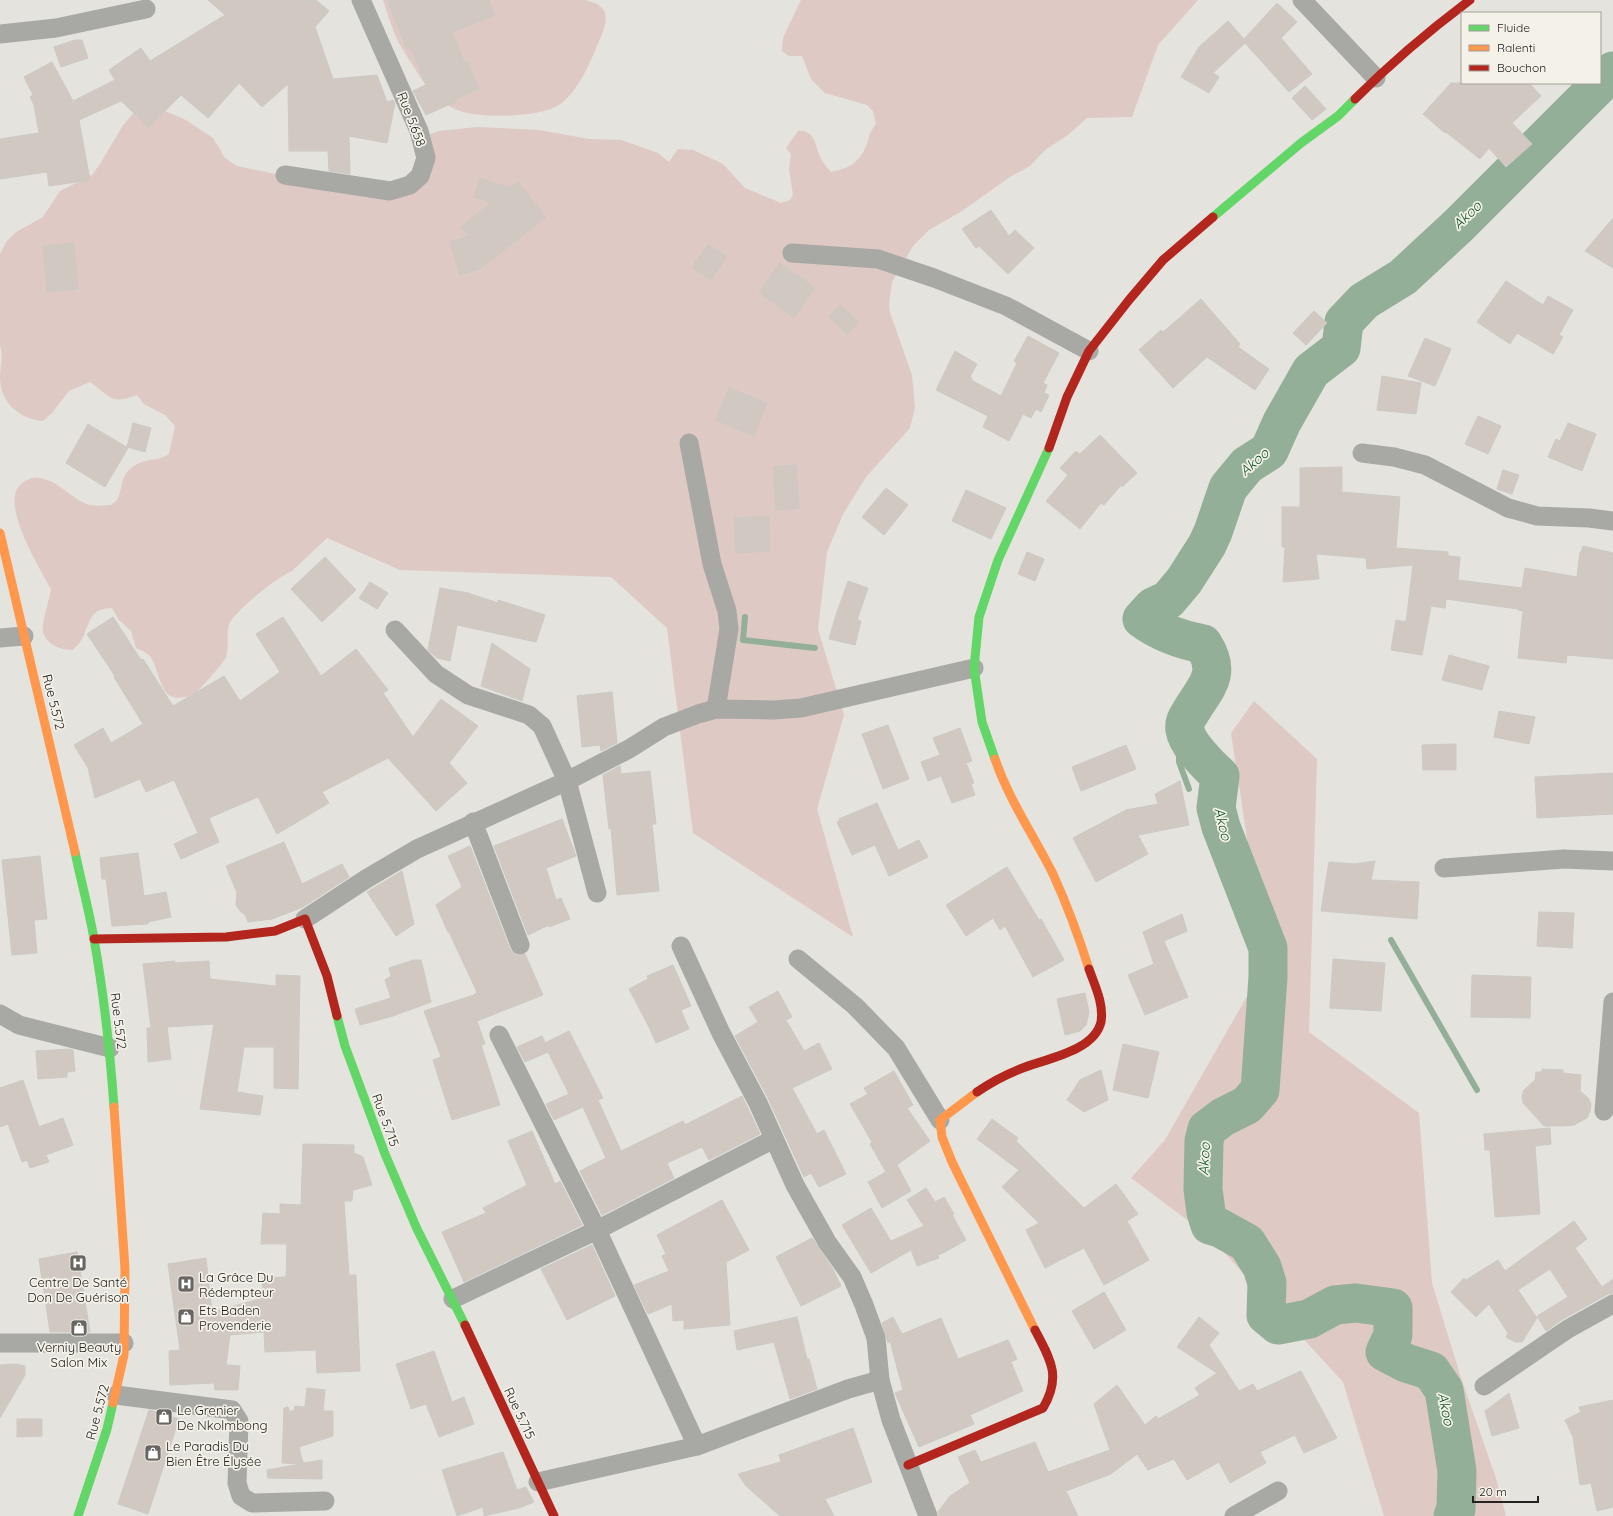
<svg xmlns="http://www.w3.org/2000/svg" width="1613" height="1516" font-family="Quicksand,sans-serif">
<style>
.green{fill:#dec9c4}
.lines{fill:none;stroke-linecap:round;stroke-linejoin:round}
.stream{stroke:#93af98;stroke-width:6}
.river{stroke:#93af98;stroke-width:39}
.building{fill:#d1c9c1;stroke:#cbc9c5}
.street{stroke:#a8a8a5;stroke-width:19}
.fast{stroke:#63d668;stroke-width:9}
.slow{stroke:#ff974d;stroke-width:9}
.jam{stroke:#b3261e;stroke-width:9}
.labels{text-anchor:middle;stroke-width:3.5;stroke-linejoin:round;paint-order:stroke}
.street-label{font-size:13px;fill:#242320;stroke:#f4f1e8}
.poi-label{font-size:13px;fill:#242320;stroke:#f4f1e8;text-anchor:start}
.water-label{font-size:14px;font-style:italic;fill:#0c5329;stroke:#f4f1e8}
</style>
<rect width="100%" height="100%" fill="#e4e3dd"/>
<g class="green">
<path d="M383,0H584C617,6 605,27 596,48C589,66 578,89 563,102C546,118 485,118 463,112C456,110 447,105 441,101C426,89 418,73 408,58C404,51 399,44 396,37C391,25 387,12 383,0Z"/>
<path d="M801,0H1198L1158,45L1132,117L1087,118L1068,135L1045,150L1030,166L1010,177L962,211L929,230L913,246L892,282L889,304L890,313L912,375L915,407L910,428L866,477L843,514L827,552L818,629L844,715L817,809L853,937L693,833L667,628L611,577L400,570L327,538L292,571C277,577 242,606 232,619C224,630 230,644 226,657C225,661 198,692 194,694C188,697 179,699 173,697C159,693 158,664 149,655C146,652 140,650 136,648L131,631L119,620L112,608C90,608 90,622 83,637C81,642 76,646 73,650C61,650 47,645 43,632C41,626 50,597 51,589C40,569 0,504 20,485C25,480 32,477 39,478C58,480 70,498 87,504C93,507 104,505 111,505C113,503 117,501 118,498C123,487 120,475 134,466C145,458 157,462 169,454L175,426L165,415L144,404L137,395C111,405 111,397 90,382L69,391L52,413L43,421C19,419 0,402 0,377C0,367 4,356 0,346V254L7,241L16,232L43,217L60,191L92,175L100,164L122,127L135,111L156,107L186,120L213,138L225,158L237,166L294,178L327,180L414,182L428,135L439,131L477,127L539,130L589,139L621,140L658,153L669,162L678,149L693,150L723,164L745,188L781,203L790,200L793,195L789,169L791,154L786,148L798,131C817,129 815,151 823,162C825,166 829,169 831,172C852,168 861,161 868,141C870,134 871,130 876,124L873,111L867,105L825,93L811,79L802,56H789L782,51L783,38Z"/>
<polygon points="1254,701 1317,759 1309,1032 1419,1113 1432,1283 1461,1378 1496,1478 1506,1516 1384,1516 1343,1382 1210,1237 1131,1178 1165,1140 1266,963 1231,733"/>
</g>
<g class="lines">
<g class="stream">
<polyline points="745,617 743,640 815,648"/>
<polyline points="1185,732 1175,738 1179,748 1179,762 1189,789"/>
<polyline points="1391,940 1477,1090"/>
</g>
<path class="river" d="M1453,1516L1456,1509L1457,1471L1444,1390L1431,1371L1406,1363L1385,1352L1393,1335V1308L1356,1303L1335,1305L1309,1319L1278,1325L1266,1315L1267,1283L1262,1267L1247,1243L1220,1228L1210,1225L1206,1212L1203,1189L1204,1141L1207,1129L1223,1117L1247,1105L1260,1090L1268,977V948L1221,827L1216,808L1220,776C1209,766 1187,744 1185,730C1184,723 1186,719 1190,713C1205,687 1223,675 1203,644C1181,640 1160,632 1142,619L1153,607L1168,600L1184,581L1207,545L1213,532L1228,488L1247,465L1269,451L1282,422L1311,371L1341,348L1344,322L1364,301L1403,277L1459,225L1613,71"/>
</g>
<g class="building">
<polygon points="208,0 316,0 329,11 315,27 333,79 377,75 387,102 393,100 395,103 387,143 349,136 350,174 329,171 328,151 289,151 288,84 262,107 239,83 208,118 181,95 149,127 121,101 79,120 90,180 49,186 47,172 0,179 0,139 39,133 34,105 30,97 33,95 24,77 52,62 73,101 115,80 109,70 141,48 150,61 225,15"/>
<polygon points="387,0 489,0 495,15 452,32 464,62 467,61 479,89 456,99 457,101 426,115 413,91 426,85 411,48 407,49"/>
<polygon points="1277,3 1297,22 1281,38 1312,74 1289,92 1245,43 1213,73 1219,77 1209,93 1181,77 1199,47 1228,21 1244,39"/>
<polygon points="75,40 82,40 88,58 61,67 54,47"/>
<polygon points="1451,83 1529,83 1541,96 1512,123 1532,144 1506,167 1489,148 1480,159 1446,132 1445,133 1423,114"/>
<polygon points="1305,86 1326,109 1312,120 1292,98"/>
<polygon points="480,178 510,188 518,182 546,217 481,268 460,275 450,242 469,236 461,227 492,202 474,197"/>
<polygon points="991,210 1009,236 1015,230 1034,248 1008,274 979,246 976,248 962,229"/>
<polygon points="1613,218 1613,268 1585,251"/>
<polygon points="74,243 78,289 47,292 43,246"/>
<polygon points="708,244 727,257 711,280 692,267"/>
<polygon points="780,263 815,288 794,318 759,292"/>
<polygon points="1506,281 1543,305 1548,296 1573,310 1559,335 1563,337 1553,354 1517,333 1510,344 1477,322"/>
<polygon points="1201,299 1240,344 1238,347 1269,369 1255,390 1207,357 1173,388 1139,350 1161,330 1163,332"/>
<polygon points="840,305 859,322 847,334 829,317"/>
<polygon points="1314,311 1327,323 1306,345 1293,333"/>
<polygon points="1028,336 1059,353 1043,383 1047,385 1044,393 1049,395 1041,412 1036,409 1031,418 1023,414 1009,441 983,427 988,416 936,390 955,351 977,364 970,377 972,378 971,380 1001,396 1017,363 1014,361"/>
<polygon points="1425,338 1451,349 1435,386 1408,376"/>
<polygon points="1382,376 1421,383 1416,414 1377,410"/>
<polygon points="729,388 767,403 754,436 716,420"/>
<polygon points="1478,416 1501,426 1488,454 1465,444"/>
<polygon points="133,423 151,428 145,452 127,447"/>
<polygon points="1568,423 1596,434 1582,471 1548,457 1556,439 1560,441"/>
<polygon points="88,424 128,448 105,487 66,463"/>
<polygon points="1100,435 1137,473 1122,487 1121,485 1104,505 1101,503 1080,529 1046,501 1068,475 1060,468 1076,451 1080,454"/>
<polygon points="796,465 799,508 776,510 773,467"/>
<polygon points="1342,467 1342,492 1400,497 1396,548 1448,552 1448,556 1460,557 1458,580 1522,588 1525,568 1577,577 1580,552 1581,552 1583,546 1613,553 1613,659 1567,655 1566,663 1518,658 1523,611 1518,610 1518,609 1446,599 1445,608 1431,606 1422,655 1391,650 1396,620 1406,622 1413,565 1367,569 1366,558 1316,554 1319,579 1283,582 1285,547 1282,547 1282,507 1300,507 1300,468"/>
<polygon points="1503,470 1519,475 1512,494 1497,489"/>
<polygon points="886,488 908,505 884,535 862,517"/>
<polygon points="966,490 1006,508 991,539 952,521"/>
<polygon points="769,516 770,551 736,553 734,518"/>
<polygon points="1027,552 1044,559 1035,581 1018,574"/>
<polygon points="325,557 356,590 322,622 291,589"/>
<polygon points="848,581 868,588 857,620 861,621 855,645 829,639 836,615"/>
<polygon points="370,582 388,593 377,609 359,598"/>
<polygon points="440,588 468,593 498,603 498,600 545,615 536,642 457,625 450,661 437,658 428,650"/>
<polygon points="113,617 141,660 143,659 173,706 224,676 240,701 280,672 256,634 283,617 321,676 356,649 388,690 383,693 413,737 441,699 478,726 449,763 467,783 436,811 388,758 322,792 329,803 277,834 258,797 209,818 219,842 181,859 174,844 198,833 174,780 146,792 140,779 95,798 88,768 74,745 103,728 111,743 143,724 114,677 115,676 87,634"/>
<polygon points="492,643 530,669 522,701 481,686"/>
<polygon points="1449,655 1489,666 1482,690 1442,680"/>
<polygon points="612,692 617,743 601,751 600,745 582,747 577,696"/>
<polygon points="1499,711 1535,717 1529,744 1494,737"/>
<polygon points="888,725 909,779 883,789 862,734"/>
<polygon points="960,728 972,761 966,763 974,783 971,784 975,795 952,803 941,776 928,781 921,762 940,755 933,738"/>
<polygon points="1456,744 1456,770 1423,770 1422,745"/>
<polygon points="1126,745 1136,769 1081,791 1072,767"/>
<polygon points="620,766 621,774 650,771 656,824 652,824 659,891 617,895 611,828 609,829 603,775"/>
<polygon points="1613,773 1613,814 1537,818 1535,777"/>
<polygon points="1180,781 1189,825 1138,835 1148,854 1096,882 1073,838 1126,810 1158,804 1155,794"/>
<polygon points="877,803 898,850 919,840 928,857 889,876 875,845 852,855 837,822 840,820 839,819"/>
<polygon points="562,819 576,856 546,868 556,900 561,898 570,919 549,927 549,925 528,935 494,846"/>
<polygon points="284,842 302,884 342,864 349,877 303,907 272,919 248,922 246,916 240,911 236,905 237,893 226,866"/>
<polygon points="470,846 510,949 513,953 518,956 525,954 543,995 477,1021 485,1044 481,1045 500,1105 452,1120 433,1060 441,1057 424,1011 474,995 477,992 449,932 448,932 436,905 462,887 448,856"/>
<polygon points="138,853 144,896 166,892 171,917 148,922 148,924 112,926 106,879 102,879 100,858"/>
<polygon points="40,856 47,919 34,920 37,953 12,955 2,860"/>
<polygon points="1375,861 1371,880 1419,882 1417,919 1321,911 1329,862 1355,864"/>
<polygon points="1007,867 1039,920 1041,919 1064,960 1033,977 1005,926 1000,930 993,918 966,936 946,905"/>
<polygon points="402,871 414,924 396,936 367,892"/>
<polygon points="1539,912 1574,913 1572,948 1537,946"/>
<polygon points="1182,914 1187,931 1164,941 1188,997 1145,1015 1128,975 1154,964 1143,932"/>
<polygon points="1333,959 1385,963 1381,1011 1330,1008"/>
<polygon points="414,960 421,960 431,1002 393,1016 360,1025 355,1009 391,998 385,980 391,976 389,968"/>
<polygon points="175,961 175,963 209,961 210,979 276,986 276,975 300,976 298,1089 274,1088 274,1047 244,1047 237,1092 263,1096 260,1115 200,1109 214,1024 167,1027 171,1059 148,1062 147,1028 151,1028 143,964"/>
<polygon points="673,965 691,1006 681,1010 689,1029 656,1043 650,1029 629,989 648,979 647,976"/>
<polygon points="1472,975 1531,977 1530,1018 1471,1017"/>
<polygon points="778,991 792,1017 786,1020 804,1051 819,1043 832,1069 792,1088 817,1134 824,1130 846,1174 819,1187 811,1173 804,1177 768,1098 735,1036 758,1022 749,1007"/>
<polygon points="1085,993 1089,1012 1086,1025 1080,1031 1065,1035 1057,999"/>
<polygon points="569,1031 603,1098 598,1100 621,1151 683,1121 685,1125 742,1096 760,1134 709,1160 702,1147 667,1163 674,1178 602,1215 580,1171 606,1158 583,1107 554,1120 546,1104 569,1094 548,1052 525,1062 517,1047 542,1036 545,1043"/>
<polygon points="1123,1044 1159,1052 1148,1098 1113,1090"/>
<polygon points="70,1049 73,1050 75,1071 67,1072 67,1077 38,1079 36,1051"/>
<polygon points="1542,1069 1563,1070 1563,1073 1581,1075 1580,1091 1588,1098 1591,1104 1590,1111 1587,1118 1574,1125 1564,1126 1544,1126 1523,1103 1522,1096 1524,1090 1535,1080 1536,1072 1542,1072"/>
<polygon points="1101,1070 1108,1100 1084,1112 1067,1100 1080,1080"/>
<polygon points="894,1071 913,1105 907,1108 930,1141 894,1167 897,1165 911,1191 882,1208 868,1182 886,1172 870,1144 872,1142 850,1104 868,1094 864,1088"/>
<polygon points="23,1080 39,1127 63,1118 73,1145 46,1155 49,1162 30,1168 27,1160 22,1162 8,1124 0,1127 0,1088"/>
<polygon points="992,1119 1018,1138 1016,1141 1084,1208 1116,1184 1138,1214 1127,1221 1149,1260 1104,1285 1084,1248 1045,1268 1026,1230 1039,1223 1002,1187 1019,1170 977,1139"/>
<polygon points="1550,1128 1551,1144 1535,1146 1540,1214 1495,1217 1490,1150 1485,1150 1484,1134"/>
<polygon points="532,1131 555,1184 560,1181 582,1225 464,1282 442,1232 486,1213 483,1208 527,1185 508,1141"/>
<polygon points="303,1144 354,1145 354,1153 363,1157 372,1185 353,1190 352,1201 344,1201 349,1275 356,1275 360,1371 317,1373 316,1350 265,1352 264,1332 230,1335 226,1365 240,1366 238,1390 215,1390 214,1383 170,1385 169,1351 180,1350 168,1264 206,1258 212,1312 263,1298 262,1278 286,1277 287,1244 261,1244 263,1213 280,1214 280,1204 301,1205"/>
<polygon points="926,1188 935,1202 944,1197 954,1214 952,1215 966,1240 945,1252 938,1255 939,1258 917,1266 911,1250 871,1273 842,1225 871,1208 891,1241 924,1226 907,1200"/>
<polygon points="722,1200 749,1250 726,1262 730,1325 684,1329 684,1320 673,1321 672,1304 648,1314 634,1285 669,1271 662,1256 666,1254 657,1235"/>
<polygon points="1574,1221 1587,1239 1575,1248 1602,1287 1613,1279 1613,1293 1608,1294 1563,1319 1546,1331 1537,1316 1568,1297 1550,1269 1518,1290 1537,1318 1522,1342 1515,1342 1506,1337 1508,1333 1489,1304 1476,1317 1451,1292 1464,1278 1466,1280 1498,1260 1505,1271"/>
<polygon points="812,1238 833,1269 841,1286 801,1306 776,1257"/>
<polygon points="592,1245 615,1296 567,1320 541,1269"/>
<polygon points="77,1252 90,1332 50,1332 39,1259"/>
<polygon points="1104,1292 1126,1330 1094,1349 1072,1311"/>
<polygon points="797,1317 807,1359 809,1359 817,1389 790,1399 774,1342 737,1350 734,1331"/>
<polygon points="893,1317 902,1334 941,1318 958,1359 1008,1340 1017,1359 1011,1362 1023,1391 970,1415 974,1424 919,1447 895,1393 903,1390 890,1341 888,1343 882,1323"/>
<polygon points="1199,1317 1219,1333 1209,1345 1239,1391 1253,1384 1257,1391 1301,1371 1337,1438 1304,1453 1295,1435 1260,1452 1266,1463 1230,1483 1219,1462 1187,1480 1174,1459 1148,1470 1137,1454 1111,1474 1066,1491 1078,1516 939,1516 938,1512 950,1496 970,1483 958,1457 975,1450 981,1462 1035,1442 1048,1472 1110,1450 1094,1404 1117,1385 1145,1425 1156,1416 1158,1419 1200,1395 1195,1388 1217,1373 1177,1347"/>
<polygon points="434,1351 452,1402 464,1397 474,1424 439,1437 426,1404 411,1409 396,1364"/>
<polygon points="14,1364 25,1366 25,1375 0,1418 0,1365"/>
<polygon points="307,1388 325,1390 323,1411 333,1411 333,1436 299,1447 303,1463 322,1460 322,1479 268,1478 267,1470 301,1464 282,1463 284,1408 288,1407 291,1417 291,1411 294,1411 295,1406 305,1407"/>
<polygon points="1509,1393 1519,1428 1492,1436 1485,1411"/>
<polygon points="1613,1400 1613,1507 1597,1511 1591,1483 1580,1485 1573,1437 1565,1420 1581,1412 1579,1407"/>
<polygon points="149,1410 179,1419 148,1514 118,1504"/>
<polygon points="17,1419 42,1419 42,1436 17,1437"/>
<polygon points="853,1428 872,1482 825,1499 834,1516 780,1516 746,1486 738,1474 781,1462 779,1455"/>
<polygon points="503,1452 517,1490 526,1487 534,1502 519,1508 484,1516 483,1507 457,1516 442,1470"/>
</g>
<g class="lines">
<g class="street">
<polyline points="1302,0 1376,78"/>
<polyline points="0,34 56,28 146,9"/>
<polyline points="285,175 390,191 410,185 420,176 426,158 419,131 361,0"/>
<polyline points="792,253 878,259 934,278 1006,306 1089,351"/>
<polyline points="689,443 712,564 727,611 729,629 716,709"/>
<polyline points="1362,453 1394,457 1425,465 1508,508 1537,516 1589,518 1613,521"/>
<polyline points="395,630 436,674 468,695 529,715 542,726 567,781 597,893"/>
<polyline points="0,638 24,636"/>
<polyline points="473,822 520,945"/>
<polyline points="1444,868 1564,859 1613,861"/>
<polyline points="305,919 366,879 417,849 567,781 629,749 664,727 698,714 716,709 774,710 801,708 974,668"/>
<polyline points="681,946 721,1033 758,1103 795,1185 827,1242 852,1277 864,1305 876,1338 880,1380 891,1420 928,1516"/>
<polyline points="798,959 855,1006 896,1048 940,1120"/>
<polyline points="0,1014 19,1025 110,1048"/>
<polyline points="499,1035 597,1230 697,1446"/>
<polyline points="1604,1111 1613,1002"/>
<polyline points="453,1299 597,1230 774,1139"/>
<polyline points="0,1343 124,1343"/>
<polyline points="1484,1386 1568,1329 1613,1304"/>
<polyline points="116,1395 232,1410 239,1421 237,1483 241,1496 252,1503 325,1501"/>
<polyline points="538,1482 697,1446 848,1389 880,1380"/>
<polyline points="1234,1516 1278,1491"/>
</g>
<g class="fast">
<polyline points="1213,217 1301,143 1338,116 1355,99"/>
<polyline points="995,759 982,722 974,668 979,617 998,560 1049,448"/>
<path d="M75,852C81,881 89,910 94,939C104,995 110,1051 114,1107"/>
<polyline points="337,1016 345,1046 385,1154 417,1229 465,1325"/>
<polyline points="78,1516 107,1429 113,1403"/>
</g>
<g class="slow">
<polyline points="0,533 75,852"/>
<path d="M995,759C1009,800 1034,836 1053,874C1067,905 1079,937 1089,969"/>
<polyline points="977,1092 940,1120 942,1137 952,1162 1035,1330"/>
<polyline points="113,1403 124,1355 125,1269 114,1107"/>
</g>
<g class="jam">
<path d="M1355,99C1391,63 1430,30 1470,0"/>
<polyline points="1049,448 1067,397 1089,351 1129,300 1163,260 1213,217"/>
<polyline points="94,939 226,937 275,931 305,919 327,976 337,1016"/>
<path d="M977,1092C990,1083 1005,1075 1020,1069C1044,1059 1094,1052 1101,1022C1104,1004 1095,986 1089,969"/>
<polyline points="465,1325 554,1516"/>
<path d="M908,1465L1043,1408C1062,1376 1050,1359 1035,1330"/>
</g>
</g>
<defs>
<g id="hospital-square" transform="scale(0.9)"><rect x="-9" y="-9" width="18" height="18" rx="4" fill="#676662" stroke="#f4f1e8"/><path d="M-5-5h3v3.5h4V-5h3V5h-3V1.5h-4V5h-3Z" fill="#fff"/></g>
<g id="shop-square" transform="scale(0.9)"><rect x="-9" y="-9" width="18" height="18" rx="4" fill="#676662" stroke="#f4f1e8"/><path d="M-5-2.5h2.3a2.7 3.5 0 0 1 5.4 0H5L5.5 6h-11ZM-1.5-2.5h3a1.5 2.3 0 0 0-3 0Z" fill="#fff"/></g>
</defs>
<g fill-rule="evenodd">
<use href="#hospital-square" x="78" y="1263"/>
<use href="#hospital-square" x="186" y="1284"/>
<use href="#shop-square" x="186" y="1317"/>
<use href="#shop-square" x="79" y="1328"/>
<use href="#shop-square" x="164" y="1417"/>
<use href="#shop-square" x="153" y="1453"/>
</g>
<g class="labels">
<g class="street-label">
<text transform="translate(412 119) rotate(69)" y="5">Rue 5.658</text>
<text transform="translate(54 702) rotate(76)" y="5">Rue 5.572</text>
<text transform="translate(119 1021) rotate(83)" y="5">Rue 5.572</text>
<text transform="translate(386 1120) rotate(70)" y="5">Rue 5.715</text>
<text transform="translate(97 1412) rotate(-75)" y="5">Rue 5.572</text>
<text transform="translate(520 1413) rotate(65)" y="5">Rue 5.715</text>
</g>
<g class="poi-label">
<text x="199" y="1282">La Grâce Du<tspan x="199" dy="15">Rédempteur</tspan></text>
<text x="78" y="1287" text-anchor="middle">Centre De Santé<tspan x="78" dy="15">Don De Guérison</tspan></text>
<text x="199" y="1315">Ets Baden<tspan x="199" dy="15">Provenderie</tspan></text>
<text x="79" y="1352" text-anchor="middle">Verniy Beauty<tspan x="79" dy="15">Salon Mix</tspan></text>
<text x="177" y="1415">Le Grenier<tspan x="177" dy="15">De Nkolmbong</tspan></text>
<text x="166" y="1451">Le Paradis Du<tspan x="166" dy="15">Bien Être Élysée</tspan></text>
</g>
<g class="water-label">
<text transform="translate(1467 215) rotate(-44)" y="5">Akoo</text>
<text transform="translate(1254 462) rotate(-42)" y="5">Akoo</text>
<text transform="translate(1223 824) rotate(76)" y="5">Akoo</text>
<text transform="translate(1204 1159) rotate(-87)" y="5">Akoo</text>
<text transform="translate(1446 1409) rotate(78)" y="5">Akoo</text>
</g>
</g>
<rect x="1461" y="12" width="140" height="72" fill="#f4f1e8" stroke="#a19f98"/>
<rect x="1469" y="25" width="20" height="6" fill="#63d668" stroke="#a19f98"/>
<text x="1497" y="32" font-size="12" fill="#242320">Fluide</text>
<rect x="1469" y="45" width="20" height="6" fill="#ff974d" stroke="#a19f98"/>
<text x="1497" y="52" font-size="12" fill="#242320">Ralenti</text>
<rect x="1469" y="65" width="20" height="6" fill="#b3261e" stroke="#a19f98"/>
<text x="1497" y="72" font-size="12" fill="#242320">Bouchon</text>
<path d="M1473 1496v6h65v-6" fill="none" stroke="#242320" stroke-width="2"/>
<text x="1479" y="1496" font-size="12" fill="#242320" stroke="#f4f1e8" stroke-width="3" paint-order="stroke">20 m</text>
</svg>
